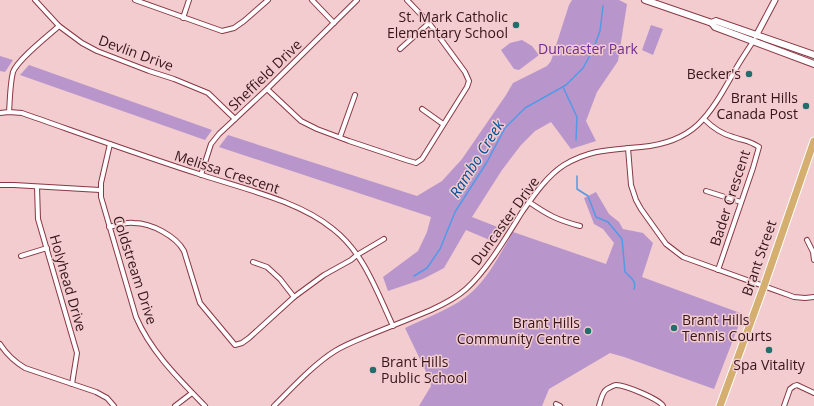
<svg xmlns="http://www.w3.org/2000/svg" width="814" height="406" font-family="'Open Sans',sans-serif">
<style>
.green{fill:#b896cb}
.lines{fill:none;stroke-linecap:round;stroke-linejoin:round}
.stream{stroke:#5499e6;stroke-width:1.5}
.minor-casing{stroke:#883845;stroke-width:6}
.tertiary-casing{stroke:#883845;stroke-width:7}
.secondary-casing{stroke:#883845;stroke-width:8}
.primary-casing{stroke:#fff;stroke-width:9}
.minor{stroke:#fff;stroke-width:4}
.tertiary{stroke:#fff;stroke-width:5}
.secondary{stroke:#fff;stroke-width:6}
.primary{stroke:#d4af6f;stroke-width:7}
.poi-dot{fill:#236e6d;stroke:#f2cccf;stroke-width:1.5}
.labels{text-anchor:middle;stroke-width:3;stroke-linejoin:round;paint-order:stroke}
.poi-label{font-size:14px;fill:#361419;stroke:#f2cccf;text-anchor:end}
.park-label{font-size:14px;fill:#712c92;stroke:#f2cccf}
.street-label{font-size:14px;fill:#361419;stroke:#f2cccf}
.water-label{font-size:15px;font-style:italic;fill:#015096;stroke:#f2cccf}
</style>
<rect width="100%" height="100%" fill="#f2cccf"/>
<g class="green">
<polygon points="572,0 619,0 627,4 618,61 597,92 586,121 596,141 571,149 551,122 535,131 521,145 502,170 472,217 500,228 492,241 466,230 444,268 423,279 388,291 383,277 418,251 427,232 431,217 219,147 228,135 417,196 442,181 462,159 506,95 513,83 547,66 551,61 569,5"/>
<polygon points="651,25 663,29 653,55 642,50"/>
<polygon points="522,40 532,46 539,55 519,70 514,69 501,50 510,43"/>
<polygon points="0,56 13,60 5,72 0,71"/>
<polygon points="29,65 212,130 205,140 20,75"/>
<path d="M596,192L609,214L619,222L623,229L643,233L653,243L642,277L743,314L714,389L624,357L610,353L549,389L542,406H419L431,386L430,380L405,328C427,317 455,308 473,291C490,275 501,252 513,232L606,264L614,243L603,229L594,224L584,198Z"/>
</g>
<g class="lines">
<g class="stream">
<polyline points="563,87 577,117 576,140"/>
<path d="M577,176V189L588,196L596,217L608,222L622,239L625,272C630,277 637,281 634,289"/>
<polyline points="414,276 427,268 440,249 455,212 487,162 505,128 525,108 566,85 583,68 593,50 600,31 603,6"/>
</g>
<g class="minor-casing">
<g id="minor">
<polyline points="35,0 59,26 82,43 97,51 149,71 174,79 208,93 235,119"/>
<polyline points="135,0 222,31 234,28 244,21 268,0"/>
<polyline points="312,0 334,23"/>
<polyline points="183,18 189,0"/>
<polyline points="400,49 429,23"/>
<polyline points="267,89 301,121 317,129 349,141 406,160 416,163 422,159 467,87 469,81 465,72 429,23 407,0"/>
<polyline points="422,109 443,124"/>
<path d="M9,112C10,99 10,84 13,72C18,59 48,36 59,26"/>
<path d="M0,113L9,112L22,113C82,134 142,156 202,175C244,189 299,201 333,229C364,253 377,292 393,326"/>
<path d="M704,119C712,127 722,134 733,137C744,141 749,140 759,147L753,168L718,270"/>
<polyline points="340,137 355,95"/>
<path d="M110,144L101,183V197L136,317C151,352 179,379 205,406"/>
<polyline points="628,148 631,185 636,200 641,209 666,244 683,257 794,297 805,298 814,297"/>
<polyline points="201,175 211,144 219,134 267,89 357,0"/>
<polyline points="0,185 14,185 100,190"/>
<polyline points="37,187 38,219 77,353 72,384"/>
<polyline points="706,191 741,202"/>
<path d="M529,202C548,215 557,220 580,226"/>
<path d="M109,227C117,225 126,222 134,223C151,223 176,236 184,251L200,303L235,345L242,343L249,338L294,297L324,275L351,260L357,255L384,239"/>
<polyline points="807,240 813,252 814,260"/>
<polyline points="21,256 47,248"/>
<polyline points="253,262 267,267 280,279 294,297"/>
<path d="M0,344C7,355 15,362 25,368L96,392L107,398L114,406"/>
<polyline points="556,404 560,406"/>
<polyline points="175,406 192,393"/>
<path d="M274,406C292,388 314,364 335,351C346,344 360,339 372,334C392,326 412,318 431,310C444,304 456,298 466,289C487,270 507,236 522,212C534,195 547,176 564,165C591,149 611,150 641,147C695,142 709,116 734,72C740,61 747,51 754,40"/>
<path d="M599,406C601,400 602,392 607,389C609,388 614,385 616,385C625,385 659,399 663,406"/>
<polyline points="784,406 790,389 794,386 797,385 814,393"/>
</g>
</g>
<g class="tertiary-casing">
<polyline id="tertiary" points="756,36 775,0"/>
</g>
<g class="secondary-casing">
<g id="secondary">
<polyline points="645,0 712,23 716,21 814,55"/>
<polyline points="712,23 715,27 814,64"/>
</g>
</g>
<g class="primary-casing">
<polyline id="primary" points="720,406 764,286 814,141"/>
</g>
<use href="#minor" class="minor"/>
<use href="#tertiary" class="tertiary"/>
<use href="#secondary" class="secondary"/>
<use href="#primary" class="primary"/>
</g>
<g class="poi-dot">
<circle cx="516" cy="25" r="4"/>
<circle cx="749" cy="74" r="4"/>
<circle cx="806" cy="106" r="4"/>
<circle cx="674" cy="328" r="4"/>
<circle cx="588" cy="331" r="4"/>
<circle cx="769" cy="350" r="4"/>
<circle cx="373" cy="370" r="4"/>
</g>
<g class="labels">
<g class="poi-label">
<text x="508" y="22">St. Mark Catholic<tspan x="508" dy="16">Elementary School</tspan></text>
<text x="741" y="79">Becker's</text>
<text x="798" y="103">Brant Hills<tspan x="798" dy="16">Canada Post</tspan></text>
<text x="682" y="325" text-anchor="start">Brant Hills<tspan x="682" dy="16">Tennis Courts</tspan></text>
<text x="580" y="328">Brant Hills<tspan x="580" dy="16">Community Centre</tspan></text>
<text x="381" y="367" text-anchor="start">Brant Hills<tspan x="381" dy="16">Public School</tspan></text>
<text x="769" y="370" text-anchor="middle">Spa Vitality</text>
</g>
<g class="park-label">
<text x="588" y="54">Duncaster Park</text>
</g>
<g class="street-label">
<text transform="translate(136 53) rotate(20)" y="5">Devlin Drive</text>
<text transform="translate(265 75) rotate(-44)" y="5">Sheffield Drive</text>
<text transform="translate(227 172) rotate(18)" y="5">Melissa Crescent</text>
<text transform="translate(730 198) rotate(-72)" y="5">Bader Crescent</text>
<text transform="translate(505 221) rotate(-54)" y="5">Duncaster Drive</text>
<text transform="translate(759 258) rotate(-71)" y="5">Brant Street</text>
<text transform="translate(135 270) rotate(72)" y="5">Coldstream Drive</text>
<text transform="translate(68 283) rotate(74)" y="5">Holyhead Drive</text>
</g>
<g class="water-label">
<text transform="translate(477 159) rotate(-58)" y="5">Rambo Creek</text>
</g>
</g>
</svg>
